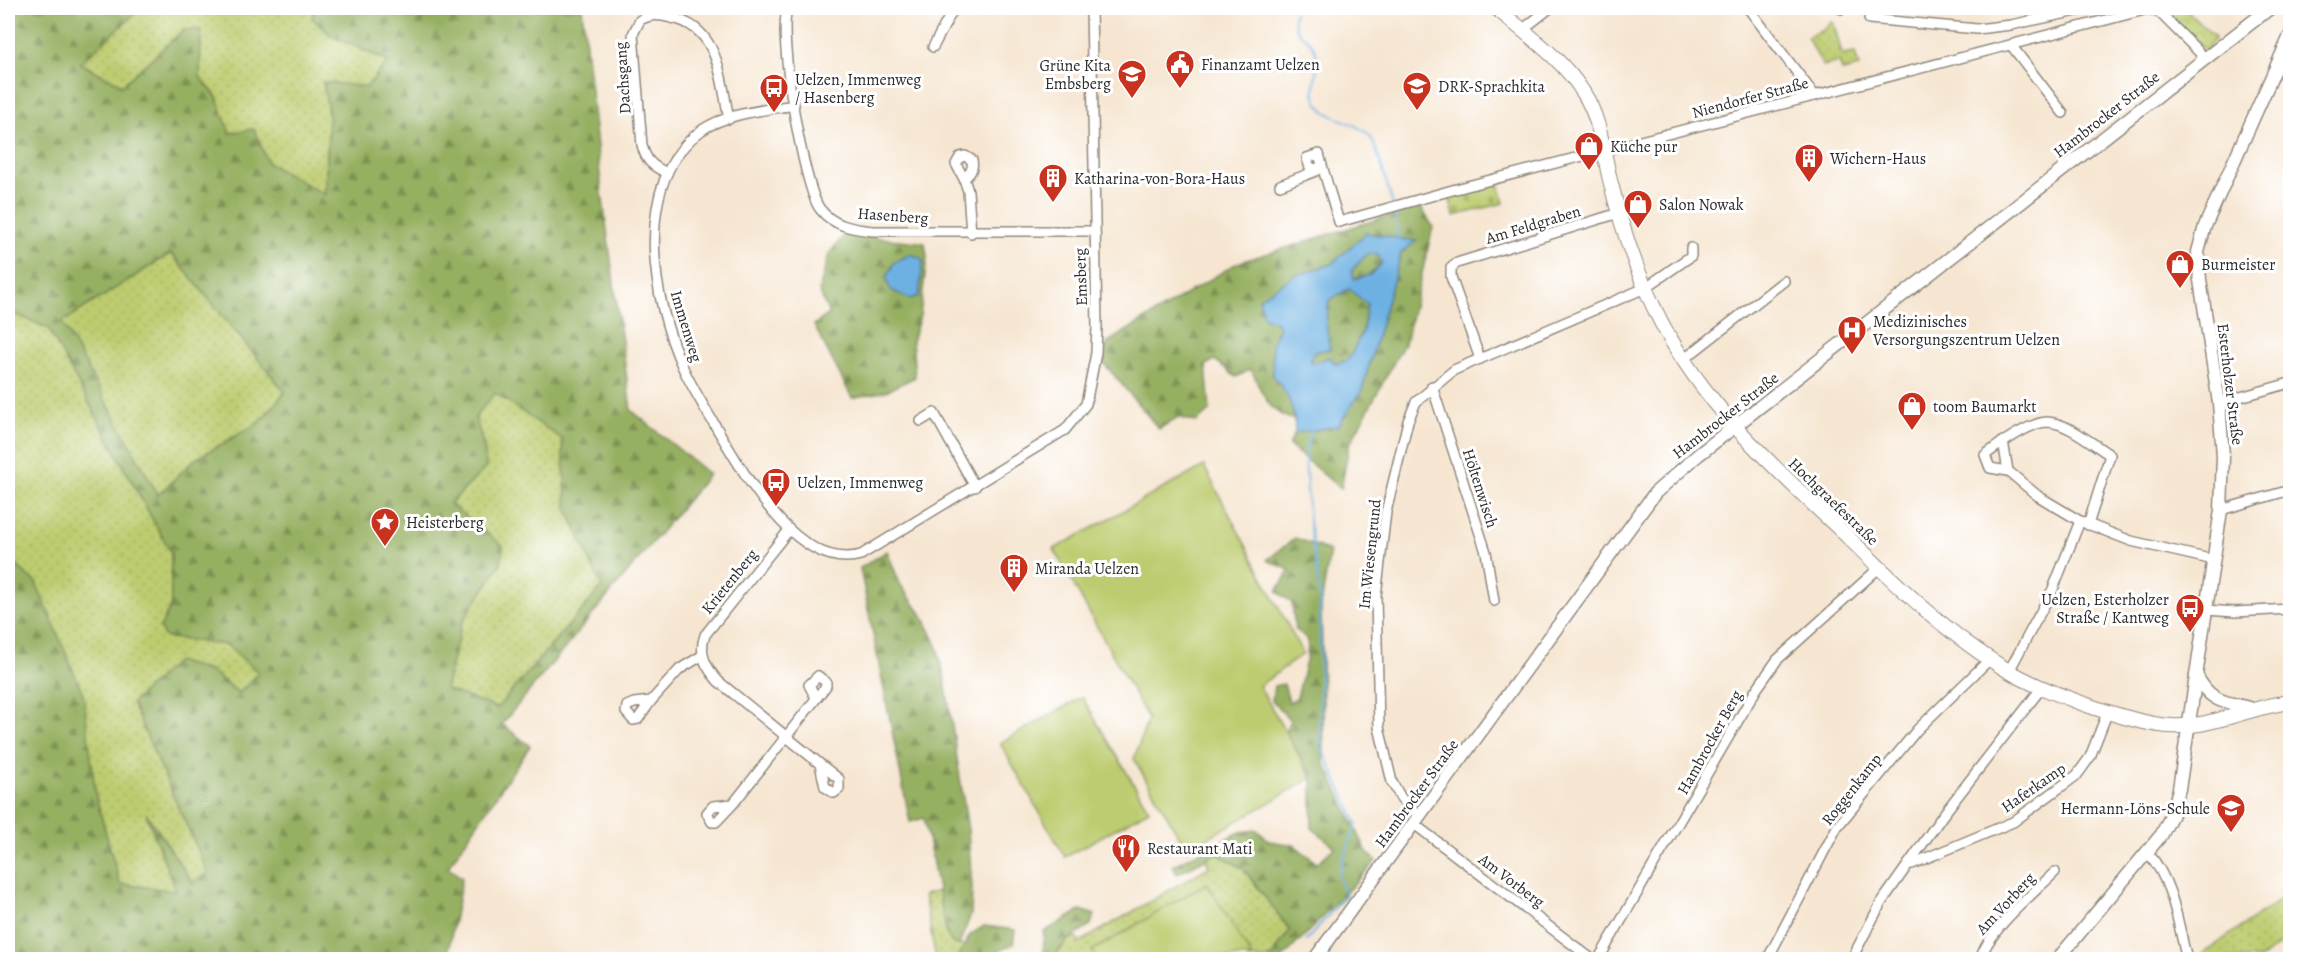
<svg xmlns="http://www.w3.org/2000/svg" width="2298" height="967" font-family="Alegreya,serif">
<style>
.grass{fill:url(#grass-dots);stroke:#747c4d;stroke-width:1.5}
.forest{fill:url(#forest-firs);stroke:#606e46;stroke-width:1.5;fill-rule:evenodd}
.cemetery{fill:url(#cemetery-stones);stroke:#747c4d;stroke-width:1.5}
.park{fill:url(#park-crowns);stroke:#747c4d;stroke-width:1.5}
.garden{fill:#bdcc6f;stroke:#747c4d;stroke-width:1.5}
.water{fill:#6db1e3;stroke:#4c6e87;stroke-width:1.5;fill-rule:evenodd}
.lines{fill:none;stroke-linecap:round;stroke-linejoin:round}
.stream{stroke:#6db1e3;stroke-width:2}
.street-casing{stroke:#90887e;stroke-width:12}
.secondary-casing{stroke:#90887e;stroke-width:15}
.primary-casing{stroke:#90887e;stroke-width:16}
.street{stroke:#fff;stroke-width:9}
.secondary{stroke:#fff;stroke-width:12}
.primary{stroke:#fff;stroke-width:14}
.labels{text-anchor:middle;stroke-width:6;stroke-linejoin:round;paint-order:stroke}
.poi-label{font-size:16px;fill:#2b2b2b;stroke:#fff;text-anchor:start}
.street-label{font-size:16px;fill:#2b2b2b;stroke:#fff}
</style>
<defs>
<pattern id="grass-dots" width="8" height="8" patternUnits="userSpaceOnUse" patternTransform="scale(1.5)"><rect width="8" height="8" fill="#bdcc6f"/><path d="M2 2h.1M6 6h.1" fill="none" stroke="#a3af60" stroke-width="1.8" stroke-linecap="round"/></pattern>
<pattern id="forest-firs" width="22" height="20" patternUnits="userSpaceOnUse" patternTransform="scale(1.5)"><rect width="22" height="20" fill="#96b062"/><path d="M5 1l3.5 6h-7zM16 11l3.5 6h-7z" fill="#7b8f51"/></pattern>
<pattern id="cemetery-stones" width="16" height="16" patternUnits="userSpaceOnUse" patternTransform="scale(1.5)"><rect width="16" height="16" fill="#bdcc6f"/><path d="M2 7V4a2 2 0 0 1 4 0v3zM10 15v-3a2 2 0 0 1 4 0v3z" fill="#a3af60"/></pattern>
<pattern id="park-crowns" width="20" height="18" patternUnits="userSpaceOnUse" patternTransform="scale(1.5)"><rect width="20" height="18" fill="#bdcc6f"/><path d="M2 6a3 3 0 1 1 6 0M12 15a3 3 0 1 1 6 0" fill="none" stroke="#a3af60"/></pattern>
</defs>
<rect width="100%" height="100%" fill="#fff"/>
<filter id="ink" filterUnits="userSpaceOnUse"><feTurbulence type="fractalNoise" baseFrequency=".0167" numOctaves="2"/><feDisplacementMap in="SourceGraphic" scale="12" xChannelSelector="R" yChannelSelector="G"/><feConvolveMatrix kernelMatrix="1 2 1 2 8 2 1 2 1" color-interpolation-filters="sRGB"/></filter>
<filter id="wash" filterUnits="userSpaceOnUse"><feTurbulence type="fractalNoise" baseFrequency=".008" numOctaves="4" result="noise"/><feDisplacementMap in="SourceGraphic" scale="24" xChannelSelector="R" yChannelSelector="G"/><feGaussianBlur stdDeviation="1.35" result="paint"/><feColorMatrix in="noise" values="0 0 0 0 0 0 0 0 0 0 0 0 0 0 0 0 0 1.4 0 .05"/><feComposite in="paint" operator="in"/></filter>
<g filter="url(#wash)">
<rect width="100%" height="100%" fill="#f6e6d1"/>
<g class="grass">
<polygon points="137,8 314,8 312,18 332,36 388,61 367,87 323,83 329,116 325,195 268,163 254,129 230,134 216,96 200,77 184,30 122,86 80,63 138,10"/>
<polygon points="1831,22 1834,24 1842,55 1855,53 1859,67 1842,71 1839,62 1823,66 1807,37 1823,30"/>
<polygon points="171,253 285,392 260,422 194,460 158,495 61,322"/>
<polygon points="8,311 48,328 171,553 171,605 160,629 165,637 227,645 259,673 239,693 212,672 132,703 208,873 193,884 147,817 176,891 119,884 36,583 8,558"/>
<polygon points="494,392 562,439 567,508 602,587 497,708 445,689 462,622 501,563 503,546 450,504 486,467 484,447 475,417"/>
<polygon points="1216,853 1243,868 1290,930 1270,959 1248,959 1251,957 1207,883 1093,951 1098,959 1052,960 1067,941 1075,936 1079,943 1209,867 1206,859"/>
<polygon points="939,891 947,935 959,945 965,945 957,959 936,959 924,895"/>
<polygon points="2290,893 2290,937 2260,959 2195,959"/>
</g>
<g class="forest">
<path d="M8,8H137L139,10L80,63L122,85L184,30H201L200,77L216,96L230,133L254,129L268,163L325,195L329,116L323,82L367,87L388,61L332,36L312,18L314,8H582L602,193L631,410L709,474L502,724L530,746L448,867L462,878L447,959H8V558L36,583L83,694L96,797L120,884L176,891L146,813L193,883L208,873L132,703L177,661L212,672L239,693L259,673L227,645L165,637L160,629L171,605V553L48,328L8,311ZM171,253L285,392L260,422L194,460L158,495L62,322ZM495,393L562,439L567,508L602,587L497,708L445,689L462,622L501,563L503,546L450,504L486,467L484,447L475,417Z"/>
<path d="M1420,206L1433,227L1406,340L1349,445L1341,489L1289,445L1295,433L1338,426L1362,390L1401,253L1416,241L1366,233L1332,264L1294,276L1277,322L1280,327L1272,342L1273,375C1285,388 1294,403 1295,420C1267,413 1263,394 1251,369L1236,377L1215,360L1206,365L1210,411L1196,422L1178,417L1159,429L1103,362L1108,342L1237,263Z"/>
<polygon points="845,234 925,243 927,257 920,316 912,341 915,377 886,391 852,398 814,325 829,314 819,291 829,254"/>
<polygon points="1367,254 1379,254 1382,262 1370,275 1354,279 1352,270"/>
<polygon points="1349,289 1367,303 1363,331 1349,359 1336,364 1330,357 1312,363 1310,358 1314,352 1330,349 1326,323 1329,300"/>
<polygon points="1295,538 1330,551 1321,605 1324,762 1367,852 1376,861 1281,960 1270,959 1290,930 1243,868 1216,853 1177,874 1173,865 1240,832 1257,830 1269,841 1294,845 1317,863 1335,847 1312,828 1312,778 1285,730 1291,721 1272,701 1274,686 1284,684 1289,702 1297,698 1307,657 1308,640 1295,629 1292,603 1277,591 1290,570 1267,560"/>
<polygon points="887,551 900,584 924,618 937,645 945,680 968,830 972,888 971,914 959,945 952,943 947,935 924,818 910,822 860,568"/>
<polygon points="1081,910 1095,915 1090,926 1067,941 1052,959 1043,959 1044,932"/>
<polygon points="984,926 1015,930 1013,944 996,953 991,959 957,959 970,935"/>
</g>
<polygon class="cemetery" points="1499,183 1504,203 1454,216 1449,196"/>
<polygon class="park" points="2163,8 2184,8 2215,37 2206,51"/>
<g class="garden">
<polygon points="1204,466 1303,654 1259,686 1312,778 1187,850 1134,759 1148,719 1054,549"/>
<polygon points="1082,697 1149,810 1065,857 1000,743"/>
<polygon points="1207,883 1252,957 1098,959 1092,951"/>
</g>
<g class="water">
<path d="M1366,233L1416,241L1401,253L1362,390L1338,426L1295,433C1295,410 1289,393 1273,376L1272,342L1279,327L1277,322L1264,317L1259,298L1294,276L1332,264ZM1367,254H1378L1382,263L1370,275L1354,279L1352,270ZM1349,289L1367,304L1363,331L1349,359L1336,364L1330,357L1312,363L1310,358L1314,352L1330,349L1326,324L1329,300Z"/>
<polygon points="910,254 923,259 919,296 910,299 891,290 886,278 894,263"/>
</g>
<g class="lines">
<g class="stream">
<path d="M1294,13C1293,40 1308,32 1315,50C1322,66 1310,84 1316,100C1325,120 1355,120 1369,135C1377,144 1389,192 1393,205"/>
<polyline points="1394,210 1398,237"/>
<polyline points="1306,941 1346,895 1338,874 1357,824 1320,744 1320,593 1309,521 1305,452 1311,430"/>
</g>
</g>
</g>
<g filter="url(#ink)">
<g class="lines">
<g class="street-casing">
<g id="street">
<path d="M788,8C776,29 804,189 820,209C833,226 853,229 873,231H1093"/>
<polyline points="1748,8 1815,96"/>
<polyline points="1839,8 1841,9"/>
<polyline points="2156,9 2205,58"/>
<polyline points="1869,19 1977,29 2011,25 2091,8"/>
<polyline points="1522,30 1550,8"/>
<polyline points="2011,45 2063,113"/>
<polyline points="933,47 954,8"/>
<path d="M794,105C766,110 727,113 702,130C631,181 652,302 684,370C695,393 709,415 722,437C748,480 800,572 861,555L1065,430L1086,404L1096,353L1097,326L1091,8"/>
<polyline points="1323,169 1319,154 1307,158 1310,168 1323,169 1339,222 1456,189 2148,9 2160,13"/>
<path d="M667,173C652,166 646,161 642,145L633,34L640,20C652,14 659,15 671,18C719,26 721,80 729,119"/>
<path d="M964,179L956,164L960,157L965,156L972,160C974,169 970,173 964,179L968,191L971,233"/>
<polyline points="1280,185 1316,171"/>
<polyline points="1480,359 1451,277 1451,268 1457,263 1619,213"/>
<polyline points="1683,360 1784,281"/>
<polyline points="1432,386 1486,552 1494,601"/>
<polyline points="2219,403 2290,383"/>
<polyline points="921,421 934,413 975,487"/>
<polyline points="2003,441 2008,471 2038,496 2080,521 2131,541 2214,560"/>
<path d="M2008,471L1990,468L1985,455C1998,445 2031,422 2047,422C2069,423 2092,444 2110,455L2088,525"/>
<polyline points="2221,510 2290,490"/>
<path d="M789,530L705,635C698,654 706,667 718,681L820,764L825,787L834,793L839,789V779L820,764"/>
<polyline points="2206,610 2235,612 2290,609"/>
<polyline points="2009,671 2053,589 2080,521"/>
<polyline points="651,701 638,719 633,720 626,712 627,706 634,703 651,701 680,669 703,655"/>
<polyline points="733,804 716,822 712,822 707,813 713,806 733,804 826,686 826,682 818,676 809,685 816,698"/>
<polyline points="1419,816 1401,798 1392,782 1379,727 1376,596 1386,512 1408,421 1416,402 1454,370 1645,288 1691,256 1691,248"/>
<polyline points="1414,824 1593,960"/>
<path d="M2148,853C2173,881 2178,924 2187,960"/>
<polyline points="1912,864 2013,822 2077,775 2090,757 2108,711"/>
<polyline points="1598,960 1756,690 1777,660 1880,567"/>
<polyline points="1767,960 1837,827 1917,730 1990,659"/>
<polyline points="1851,960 1881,903 1943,815 2043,686"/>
<path d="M1980,960C1989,929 2032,895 2055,872"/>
</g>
</g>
<g class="secondary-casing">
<g id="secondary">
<path d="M2196,675C2210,702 2223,702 2250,708"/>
<polyline points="1314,960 1655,493 1698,455 2270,8"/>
<polyline points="2057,960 2162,834 2172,814 2179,789 2221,510 2223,456 2219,403 2200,280 2198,252 2205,226 2290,36"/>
</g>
</g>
<g class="primary-casing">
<path id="primary" d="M1496,8C1526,34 1562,58 1583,92C1600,118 1603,150 1610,180C1622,229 1638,277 1661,322C1707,409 1776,469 1847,536C1896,584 1948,635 2007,670C2042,691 2120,719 2160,725C2204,732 2247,707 2290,702"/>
</g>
<use href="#street" class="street"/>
<use href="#secondary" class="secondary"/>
<use href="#primary" class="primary"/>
</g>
</g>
<defs>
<g id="civic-pin" transform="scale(1.5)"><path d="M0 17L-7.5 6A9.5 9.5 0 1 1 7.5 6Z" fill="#c8321e" stroke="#fff"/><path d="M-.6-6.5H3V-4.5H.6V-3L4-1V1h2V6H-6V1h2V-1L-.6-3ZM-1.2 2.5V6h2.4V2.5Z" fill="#fff"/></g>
<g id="school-pin" transform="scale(1.5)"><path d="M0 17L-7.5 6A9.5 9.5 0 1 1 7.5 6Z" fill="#c8321e" stroke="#fff"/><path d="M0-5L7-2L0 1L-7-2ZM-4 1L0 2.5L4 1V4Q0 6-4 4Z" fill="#fff"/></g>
<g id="bus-pin" transform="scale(1.5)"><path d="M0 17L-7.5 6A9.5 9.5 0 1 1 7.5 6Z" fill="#c8321e" stroke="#fff"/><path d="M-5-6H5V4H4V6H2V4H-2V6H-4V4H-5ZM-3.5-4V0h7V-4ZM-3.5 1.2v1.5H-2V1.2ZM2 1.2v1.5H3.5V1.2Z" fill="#fff"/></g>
<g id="shop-pin" transform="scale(1.5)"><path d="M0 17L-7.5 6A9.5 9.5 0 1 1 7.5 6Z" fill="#c8321e" stroke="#fff"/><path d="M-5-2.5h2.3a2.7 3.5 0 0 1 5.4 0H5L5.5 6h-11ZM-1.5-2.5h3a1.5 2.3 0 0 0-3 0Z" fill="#fff"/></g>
<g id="building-pin" transform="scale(1.5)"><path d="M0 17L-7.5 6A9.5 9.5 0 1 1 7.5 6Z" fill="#c8321e" stroke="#fff"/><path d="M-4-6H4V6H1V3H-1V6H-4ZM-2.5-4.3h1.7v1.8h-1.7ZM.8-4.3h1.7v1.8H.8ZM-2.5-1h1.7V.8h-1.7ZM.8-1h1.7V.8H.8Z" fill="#fff"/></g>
<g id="hospital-pin" transform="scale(1.5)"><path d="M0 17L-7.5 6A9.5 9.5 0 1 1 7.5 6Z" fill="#c8321e" stroke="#fff"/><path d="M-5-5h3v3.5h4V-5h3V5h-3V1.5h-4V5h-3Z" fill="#fff"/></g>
<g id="sight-pin" transform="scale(1.5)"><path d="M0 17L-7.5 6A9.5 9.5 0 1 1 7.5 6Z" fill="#c8321e" stroke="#fff"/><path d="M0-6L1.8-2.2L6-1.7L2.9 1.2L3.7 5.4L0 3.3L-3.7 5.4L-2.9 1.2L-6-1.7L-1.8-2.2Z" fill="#fff"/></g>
<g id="restaurant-pin" transform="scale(1.5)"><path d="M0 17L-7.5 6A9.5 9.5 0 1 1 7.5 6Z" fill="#c8321e" stroke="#fff"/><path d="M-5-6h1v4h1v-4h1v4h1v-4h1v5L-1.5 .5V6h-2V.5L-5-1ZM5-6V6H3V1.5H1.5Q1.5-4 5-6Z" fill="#fff"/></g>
</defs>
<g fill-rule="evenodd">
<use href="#civic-pin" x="1180" y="64"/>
<use href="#school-pin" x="1132" y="74"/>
<use href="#school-pin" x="1417" y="86"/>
<use href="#bus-pin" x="774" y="88"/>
<use href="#shop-pin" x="1589" y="146"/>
<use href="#building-pin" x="1809" y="158"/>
<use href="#building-pin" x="1053" y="178"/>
<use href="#shop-pin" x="1638" y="204"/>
<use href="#shop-pin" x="2180" y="264"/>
<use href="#hospital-pin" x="1852" y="330"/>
<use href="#shop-pin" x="1912" y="406"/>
<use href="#bus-pin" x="776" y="482"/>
<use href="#sight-pin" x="385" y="522"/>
<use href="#building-pin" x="1014" y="568"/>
<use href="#bus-pin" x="2190" y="608"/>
<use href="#school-pin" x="2231" y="808"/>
<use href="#restaurant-pin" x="1126" y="848"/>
</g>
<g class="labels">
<g class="poi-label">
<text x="1201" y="70">Finanzamt Uelzen</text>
<text x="1111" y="71" text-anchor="end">Grüne Kita<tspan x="1111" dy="18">Embsberg</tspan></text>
<text x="795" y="85">Uelzen, Immenweg<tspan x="795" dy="18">/ Hasenberg</tspan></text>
<text x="1438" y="92">DRK-Sprachkita</text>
<text x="1610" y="152">Küche pur</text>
<text x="1830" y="164">Wichern-Haus</text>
<text x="1074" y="184">Katharina-von-Bora-Haus</text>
<text x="1659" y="210">Salon Nowak</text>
<text x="2201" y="270">Burmeister</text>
<text x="1873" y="327">Medizinisches<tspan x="1873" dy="18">Versorgungszentrum Uelzen</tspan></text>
<text x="1933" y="412">toom Baumarkt</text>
<text x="797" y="488">Uelzen, Immenweg</text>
<text x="406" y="528">Heisterberg</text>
<text x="1035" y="574">Miranda Uelzen</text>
<text x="2169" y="605" text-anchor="end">Uelzen, Esterholzer<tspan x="2169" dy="18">Straße / Kantweg</tspan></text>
<text x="2210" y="814" text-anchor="end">Hermann-Löns-Schule</text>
<text x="1147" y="854">Restaurant Mati</text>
</g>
<g class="street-label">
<text transform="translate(622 78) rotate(-94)" y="6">Dachsgang</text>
<text transform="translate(1750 97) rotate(-15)" y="6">Niendorfer Straße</text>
<text transform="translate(2106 114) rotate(-38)" y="6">Hambrocker Straße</text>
<text transform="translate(893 215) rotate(4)" y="6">Hasenberg</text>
<text transform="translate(1533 224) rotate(-17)" y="6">Am Feldgraben</text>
<text transform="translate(1080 277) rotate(-92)" y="6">Emsberg</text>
<text transform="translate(687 326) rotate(73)" y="6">Immenweg</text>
<text transform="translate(2231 384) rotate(83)" y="6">Esterholzer Straße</text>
<text transform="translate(1725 415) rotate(-38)" y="6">Hambrocker Straße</text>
<text transform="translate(1481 488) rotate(72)" y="6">Höltenwisch</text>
<text transform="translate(1834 501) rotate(44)" y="6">Hochgraefestraße</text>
<text transform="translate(1369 554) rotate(-84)" y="6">Im Wiesengrund</text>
<text transform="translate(729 581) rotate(-51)" y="6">Krietenberg</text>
<text transform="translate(1709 742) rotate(-61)" y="6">Hambrocker Berg</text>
<text transform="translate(2033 787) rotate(-35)" y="6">Haferkamp</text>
<text transform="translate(1851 789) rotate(-52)" y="6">Roggenkamp</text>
<text transform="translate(1416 793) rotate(-54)" y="6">Hambrocker Straße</text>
<text transform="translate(1512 880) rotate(37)" y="6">Am Vorberg</text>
<text transform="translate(2005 903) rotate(-47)" y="6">Am Vorberg</text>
</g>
</g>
<rect width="2298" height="967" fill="none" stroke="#fff" stroke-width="30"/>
</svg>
